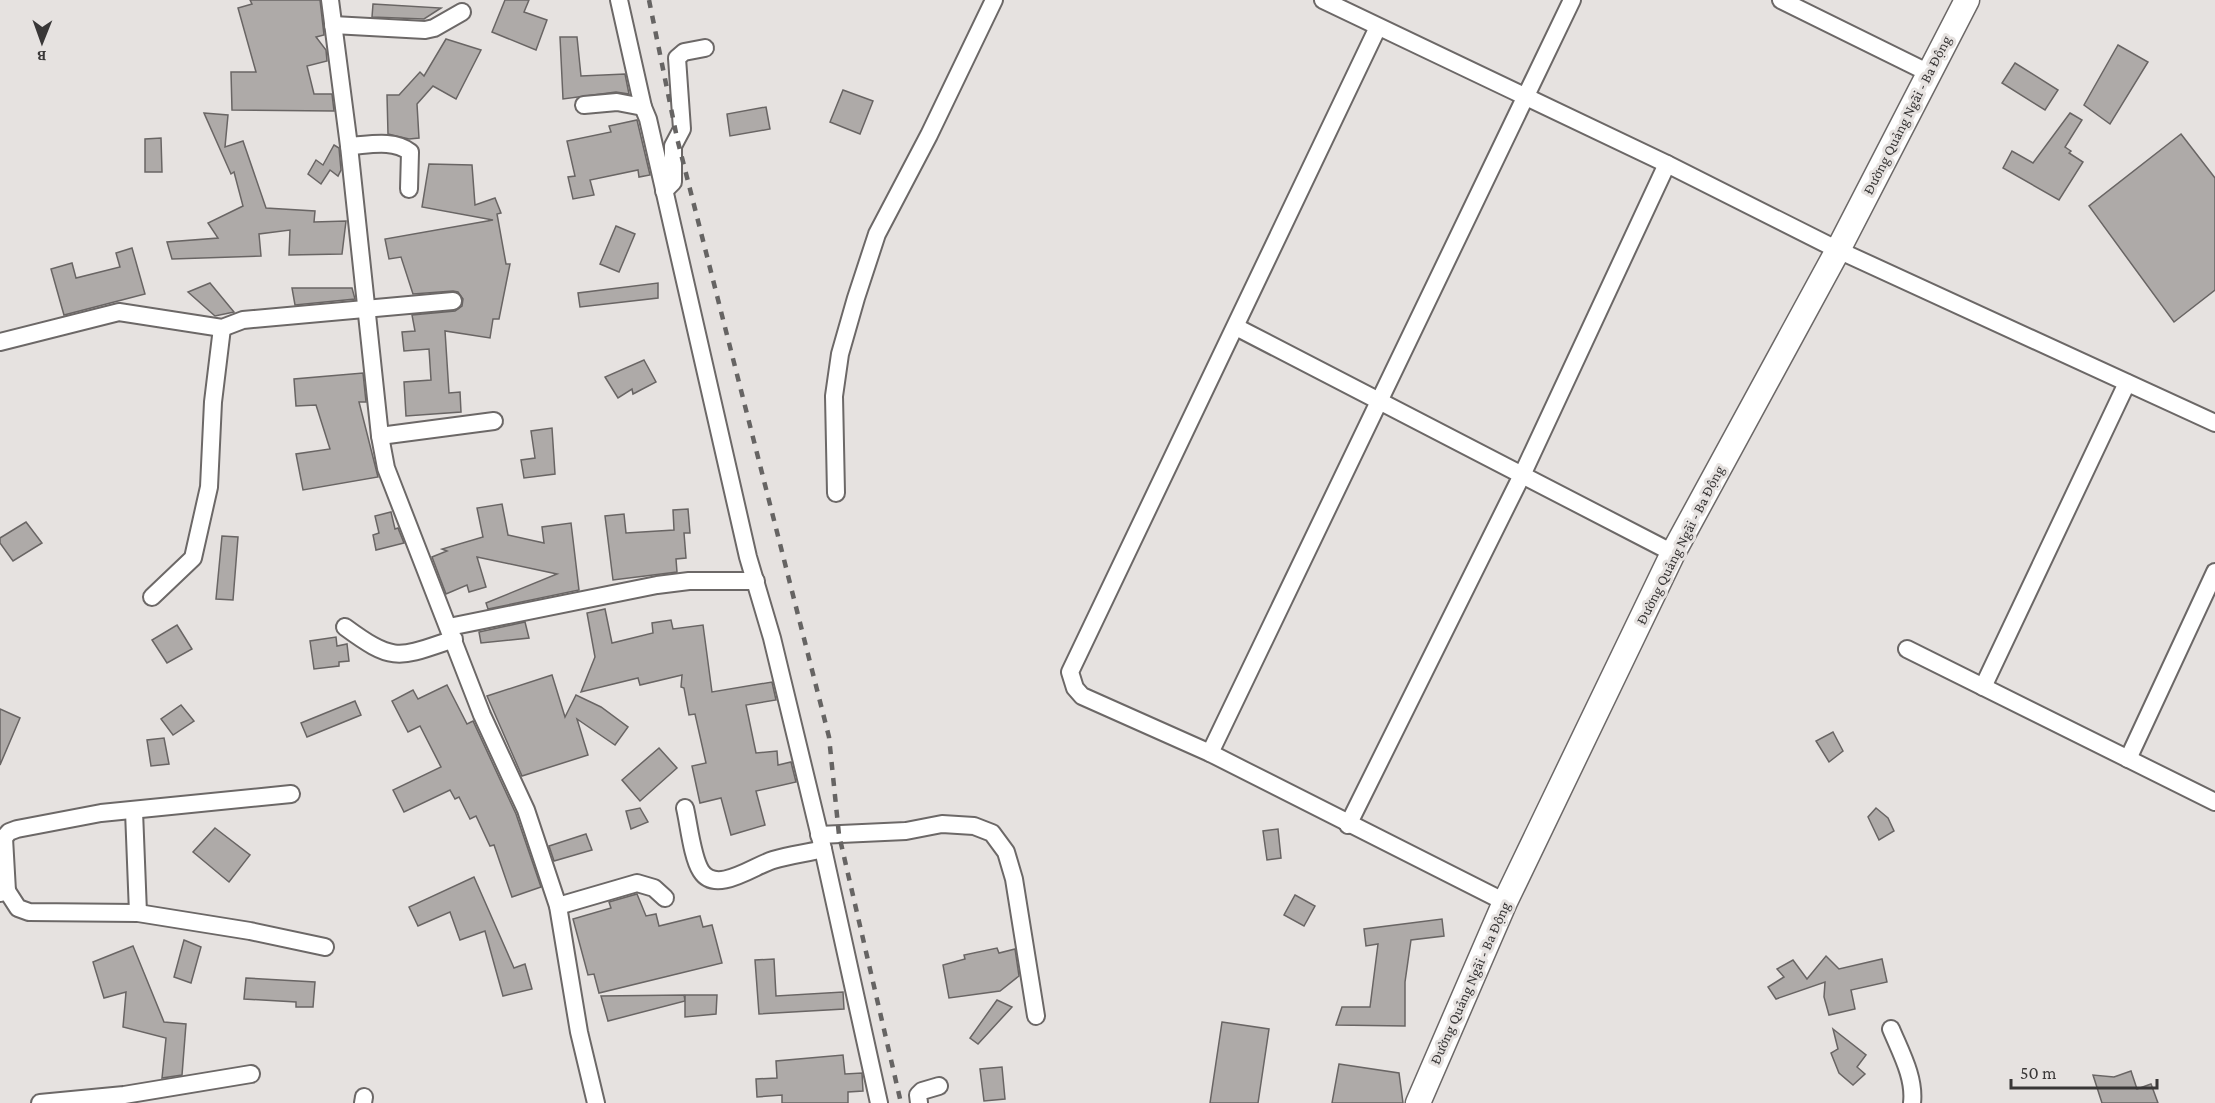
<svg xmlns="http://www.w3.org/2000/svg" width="2215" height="1103" font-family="'Crimson Pro',serif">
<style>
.building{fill:#aeaaa8;stroke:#696564;stroke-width:1.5}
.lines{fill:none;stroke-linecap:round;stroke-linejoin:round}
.minor-casing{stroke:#6c6867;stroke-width:20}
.secondary-casing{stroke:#6c6867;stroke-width:27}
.minor{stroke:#fff;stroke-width:16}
.secondary{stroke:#fff;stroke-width:24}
.rail{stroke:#666463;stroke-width:4.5;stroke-dasharray:8 8;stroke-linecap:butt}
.labels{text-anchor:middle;stroke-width:6;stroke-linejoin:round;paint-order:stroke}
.street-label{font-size:15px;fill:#393737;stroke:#e6e2e0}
</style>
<rect width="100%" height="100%" fill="#e6e2e0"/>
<g class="building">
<polygon points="250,0 320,0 324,35 316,37 326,50 327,61 307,66 314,94 332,94 334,111 232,110 231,72 256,72 238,8 252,4"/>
<polygon points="505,0 529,0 524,12 547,20 536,50 492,32"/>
<polygon points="373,4 441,8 424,19 372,17"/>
<polygon points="560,37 577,37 581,76 625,74 629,94 616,92 563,99"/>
<polygon points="446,39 481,50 456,99 433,86 417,104 419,138 409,139 388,134 387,95 399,95 420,72 424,76"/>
<polygon points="2118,45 2148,62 2110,124 2084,105"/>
<polygon points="2015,63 2058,90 2045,110 2002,83"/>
<polygon points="843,90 873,101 860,134 830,122"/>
<polygon points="766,107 770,129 730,136 727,114"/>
<polygon points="204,113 228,115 225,147 243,141 266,208 315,211 314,222 346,221 342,254 289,255 290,230 259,234 261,256 172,259 167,242 218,238 208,223 243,206 234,172 231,174"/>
<polygon points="2070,113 2082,120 2065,147 2071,151 2069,153 2083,162 2059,200 2003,168 2012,151 2033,163"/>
<polygon points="637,120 650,175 639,177 638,170 590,180 594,195 573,199 568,177 575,176 567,141 611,132 609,126"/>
<polygon points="2181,134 2215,178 2215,290 2174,322 2089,206"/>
<polygon points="161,138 162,172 145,172 145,139"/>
<polygon points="334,145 339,148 341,170 338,176 330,170 321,184 308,174 316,160 323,165"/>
<polygon points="429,164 472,165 475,205 495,198 501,213 497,214 506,264 510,264 499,319 493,319 490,338 445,331 449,393 460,392 461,412 406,416 404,382 431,380 429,349 404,351 402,332 415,331 412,315 455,311 462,306 463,299 458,292 453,291 413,294 401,257 389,259 385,239 493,220 422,207"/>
<polygon points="616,226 635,234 619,272 600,264"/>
<polygon points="132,248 145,294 64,315 51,269 72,263 76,278 120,267 116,253"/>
<polygon points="210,283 234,312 215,316 188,292"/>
<polygon points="658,283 658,298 580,307 578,293"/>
<polygon points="292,288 352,288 355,299 295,305"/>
<polygon points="644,360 656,382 633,394 632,389 618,398 605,377"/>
<polygon points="363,373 366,402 359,402 378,477 303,490 296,454 330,449 316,405 296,406 294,379"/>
<polygon points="552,428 555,474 524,478 521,460 535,458 531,431"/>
<polygon points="502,504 508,535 544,543 542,527 571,523 579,590 488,609 486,603 557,574 477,557 486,587 469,592 467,585 446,594 432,557 447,551 442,549 483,537 477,508"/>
<polygon points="688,509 690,533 684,533 686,558 676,559 677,572 613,580 605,516 624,514 626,533 674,530 673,510"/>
<polygon points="391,512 395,529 398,528 404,543 376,550 373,535 379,533 375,516"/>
<polygon points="26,522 42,543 13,561 0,543 0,538"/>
<polygon points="222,536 238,537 233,600 216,599"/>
<polygon points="605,609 612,643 653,633 652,623 671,620 673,629 703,625 712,692 772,682 776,700 746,705 756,753 777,751 778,765 791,762 796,782 756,791 765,825 731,835 721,798 700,803 692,766 706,763 695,714 689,715 684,688 681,687 682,675 640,685 638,678 581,692 595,657 587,613"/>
<polygon points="525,622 529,638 481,643 479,632"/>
<polygon points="177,625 192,649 167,663 152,640"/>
<polygon points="336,637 337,646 347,644 349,661 339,662 339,666 314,669 310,641"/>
<polygon points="552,675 565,717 576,695 601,707 628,727 615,745 577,719 588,755 522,776 487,696"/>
<polygon points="447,685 467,724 473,721 516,814 541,887 512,897 494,845 490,846 476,816 470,819 459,797 455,799 450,790 404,812 393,790 441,767 420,726 408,732 392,701 413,690 418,699"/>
<polygon points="355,701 361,715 307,737 301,723"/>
<polygon points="181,705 194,721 173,735 161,719"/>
<polygon points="0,709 20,718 0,765"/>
<polygon points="1833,732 1843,751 1829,762 1816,741"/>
<polygon points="164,738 169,764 151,766 147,740"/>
<polygon points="659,748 677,768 640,801 622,780"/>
<polygon points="640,808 648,822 631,829 626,811"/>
<polygon points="1876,808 1888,818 1894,831 1879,840 1868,817"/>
<polygon points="215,828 250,855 229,882 193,852"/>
<polygon points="1278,829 1281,858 1267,860 1263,831"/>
<polygon points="586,834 592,850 554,861 549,846"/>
<polygon points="474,877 514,968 525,964 532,989 503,996 485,931 460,940 450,912 418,926 409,907"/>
<polygon points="637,894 646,916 656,914 659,926 700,916 703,927 712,925 722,963 599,993 594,974 588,975 573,919 611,908 609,902"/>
<polygon points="1295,895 1315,906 1304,926 1284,915"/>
<polygon points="1442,919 1444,936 1411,940 1405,982 1405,1026 1336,1025 1342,1007 1370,1007 1378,944 1366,946 1364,929"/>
<polygon points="184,940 201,947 191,983 174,977"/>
<polygon points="133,946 164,1022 186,1024 182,1075 162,1078 166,1038 123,1027 126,992 104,998 93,962"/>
<polygon points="997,948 999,953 1015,949 1019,976 1000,991 949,998 943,965 965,959 964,955"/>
<polygon points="1826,956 1839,969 1882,959 1887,982 1851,990 1855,1009 1829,1015 1824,997 1825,982 1776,999 1768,987 1784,977 1777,969 1793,960 1807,979"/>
<polygon points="774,959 776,996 843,992 844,1009 759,1014 755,960"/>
<polygon points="246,978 315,982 313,1007 296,1007 296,1002 244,999"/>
<polygon points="684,995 685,1001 608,1021 601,996"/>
<polygon points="685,995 717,995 716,1014 685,1017"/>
<polygon points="997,1000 1012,1007 978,1044 970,1038"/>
<polygon points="1222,1022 1269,1029 1258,1103 1210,1103"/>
<polygon points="1833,1029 1866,1055 1857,1067 1865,1074 1853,1085 1839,1073 1831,1053 1838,1049"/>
<polygon points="843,1055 845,1074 862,1073 863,1091 848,1092 848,1103 782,1103 782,1095 757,1097 756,1079 777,1078 776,1061"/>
<polygon points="1339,1064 1399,1073 1403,1103 1332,1103"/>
<polygon points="1002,1067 1005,1099 984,1101 980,1069"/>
<polygon points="2131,1071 2137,1089 2151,1084 2158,1103 2102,1103 2093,1075 2114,1077"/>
</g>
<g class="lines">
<g class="minor-casing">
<g id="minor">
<polyline points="330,0 349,146 380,436 386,468 482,715 526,810 558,906 579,1032 596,1103"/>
<polyline points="619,0 643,107"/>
<polyline points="1323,0 1667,164 1838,250 2215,423"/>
<polyline points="1781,0 1927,72"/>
<polyline points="333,25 425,30 434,28 462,12"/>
<polyline points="1378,27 1070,672 1075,688 1082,696 1210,753 1505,902"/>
<polyline points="584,105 617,102 643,107 648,119 748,557 772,638 823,849 879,1103"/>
<path d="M349,146C369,145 393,139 410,152L409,189"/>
<polyline points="664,191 673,182 673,146 682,129 677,58 684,52 705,48"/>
<polyline points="1236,327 1673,553"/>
<polyline points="0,342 119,312 222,328 243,320 453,301"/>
<polyline points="380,436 494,421"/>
<polyline points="836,493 834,396 840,354 856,298 877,234 929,135 994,0"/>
<polyline points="152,597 193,558 209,487 213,402 222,328"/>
<path d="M345,627C394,663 398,658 454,639"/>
<polyline points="449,627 657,585 689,581 756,581"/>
<polyline points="1907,649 2215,802"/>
<polyline points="1983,687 2127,383"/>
<polyline points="1210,753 1572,0"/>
<polyline points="2128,759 2215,572"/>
<path d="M685,808C689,825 692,857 701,871C716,895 755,865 773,860C790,855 807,853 823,849"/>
<polyline points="134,811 138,913"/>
<polyline points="1348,825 1523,473 1667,164"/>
<polyline points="819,835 906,831 942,824 974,826 992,833 1006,852 1014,879 1036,1016"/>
<polyline points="7,891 4,838 9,832 17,829 101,813 291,794"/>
<polyline points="0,893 7,891 18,908 29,912 138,913 250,931 325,947"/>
<polyline points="558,906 637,883 654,888 665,898"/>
<path d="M1891,1029C1901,1053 1915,1078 1912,1103"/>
<polyline points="40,1103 124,1095 251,1074"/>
<polyline points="363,1103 364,1097"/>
<polyline points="919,1103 918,1095 922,1091 939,1086"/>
</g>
</g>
<g class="secondary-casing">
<polyline id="secondary" points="1418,1103 1505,902 1673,553 1838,250 1967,0"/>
</g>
<use href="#minor" class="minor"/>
<use href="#secondary" class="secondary"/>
<polyline class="rail" points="649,0 677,138 829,737 839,835 901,1103"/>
</g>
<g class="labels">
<g class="street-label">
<text transform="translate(1907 115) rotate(-63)" y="5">Đường Quảng Ngãi - Ba Động</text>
<text transform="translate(1680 545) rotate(-63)" y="5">Đường Quảng Ngãi - Ba Động</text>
<text transform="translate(1470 983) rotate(-66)" y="5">Đường Quảng Ngãi - Ba Động</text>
</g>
</g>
<g transform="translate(42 42) rotate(181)" stroke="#e6e2e0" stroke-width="4.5" paint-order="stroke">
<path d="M0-4.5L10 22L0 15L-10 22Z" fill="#393737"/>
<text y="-9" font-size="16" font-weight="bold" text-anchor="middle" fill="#393737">B</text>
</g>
<path d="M2011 1079v9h146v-9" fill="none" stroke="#393737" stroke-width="3"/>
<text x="2020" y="1079" font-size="18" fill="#393737" stroke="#e6e2e0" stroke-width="4.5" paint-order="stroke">50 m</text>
</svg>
